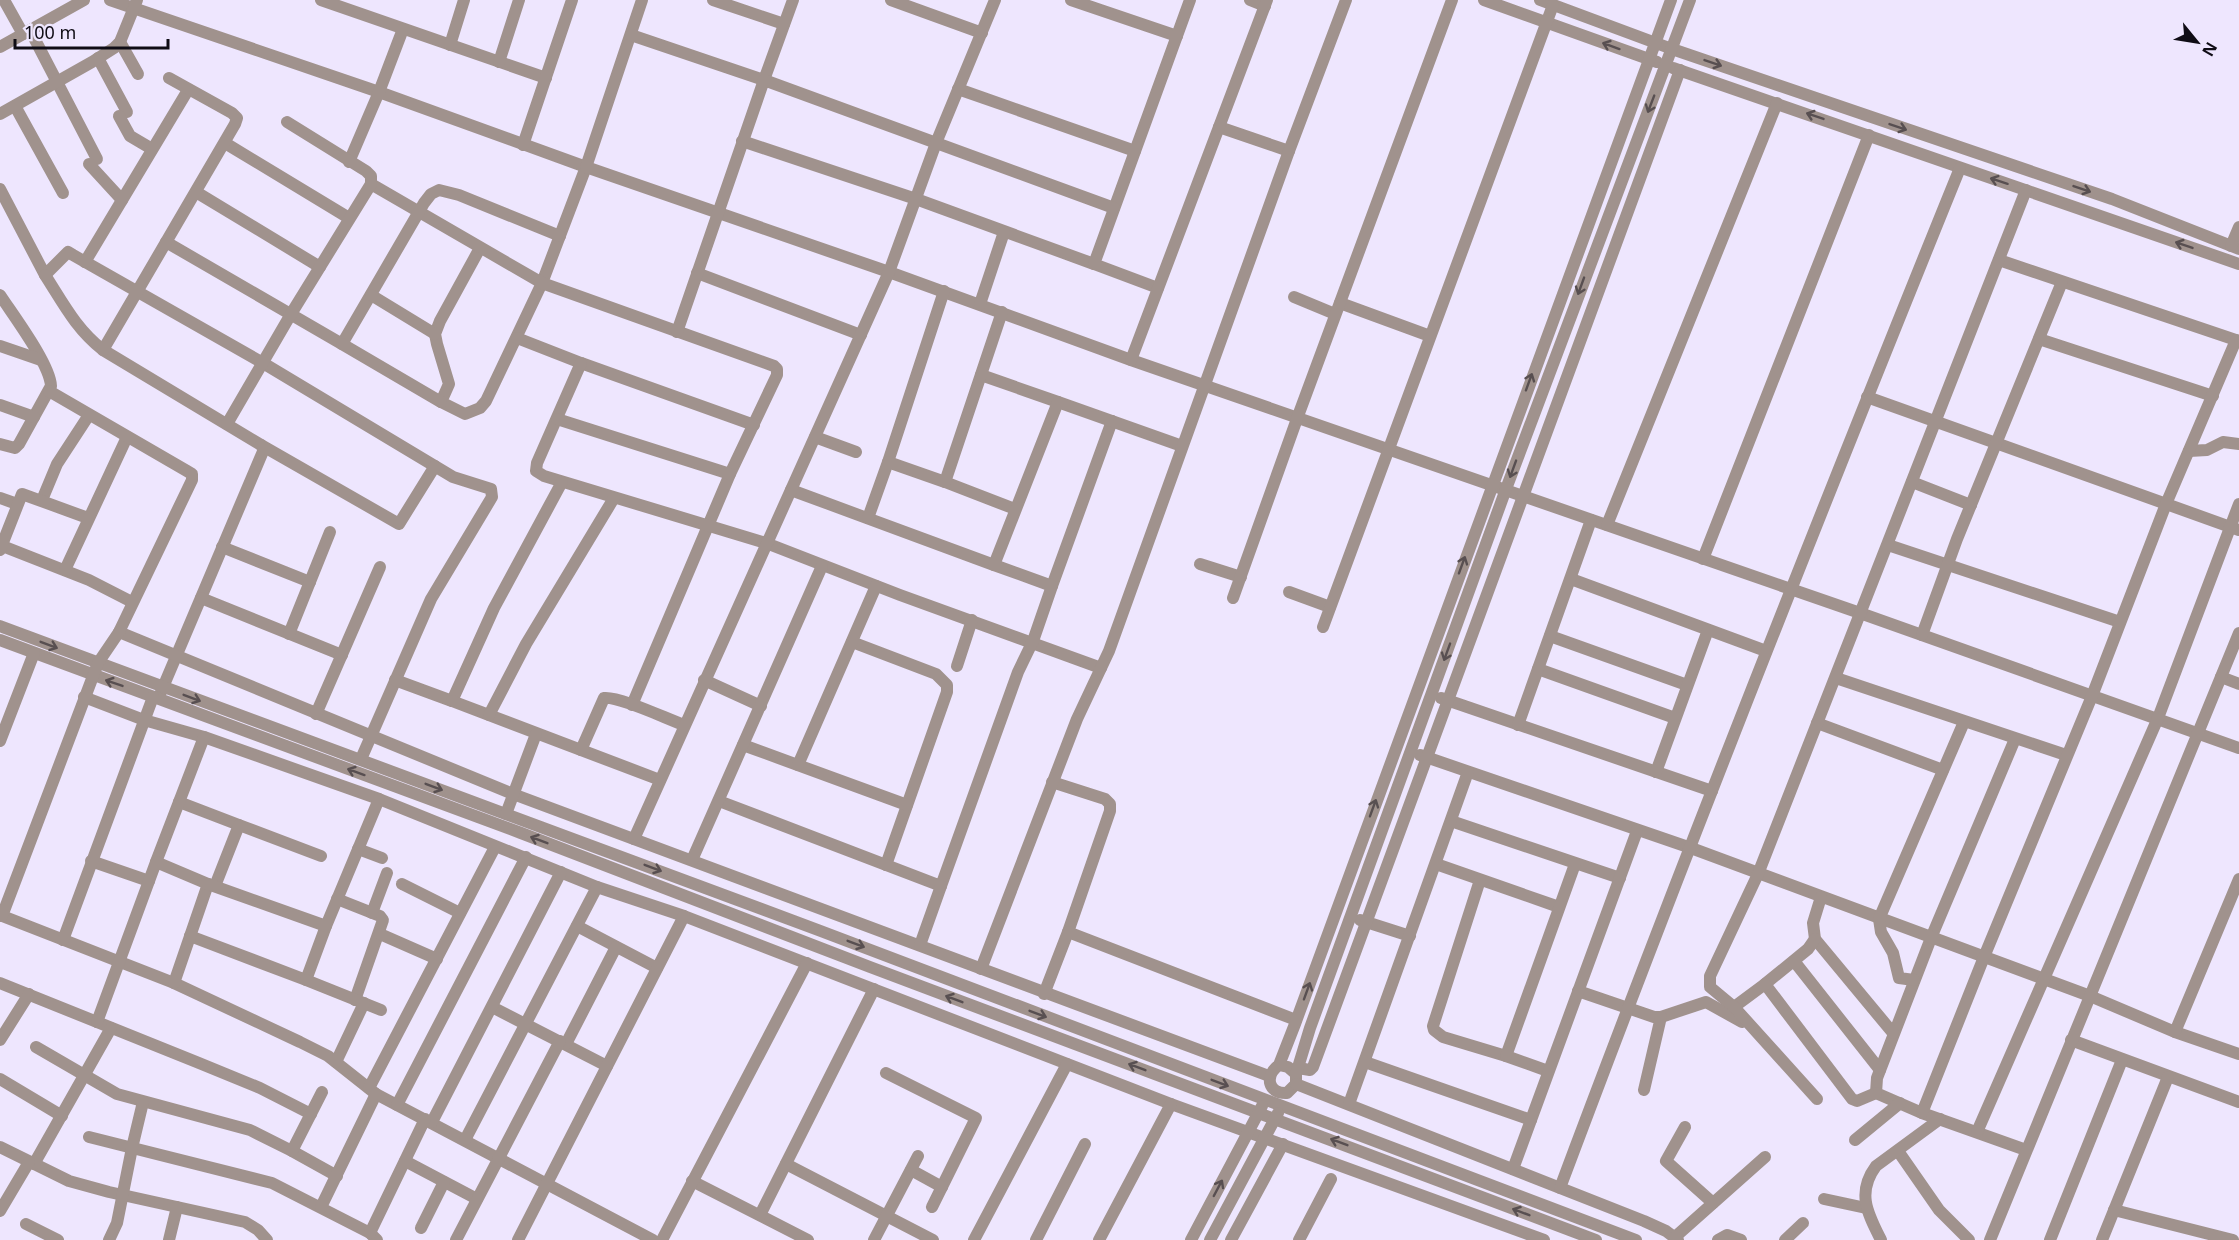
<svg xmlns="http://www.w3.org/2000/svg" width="2239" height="1240" font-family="'Noto Sans',sans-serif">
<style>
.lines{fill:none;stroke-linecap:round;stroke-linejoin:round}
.minor{stroke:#a0928d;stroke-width:12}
.oneway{stroke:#584f51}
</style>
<rect width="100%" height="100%" fill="#eee6fe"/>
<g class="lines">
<g class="minor">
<polyline points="4,0 23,34"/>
<polyline points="110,0 379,92 586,167 542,283 486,401 480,408 465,414 441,402 449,384 437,344 435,334 440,321 480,248"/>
<polyline points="321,0 546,78"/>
<polyline points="642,0 586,167 889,272 1131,360 1860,613 2239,748"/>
<polyline points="713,0 784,24"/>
<polyline points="891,0 982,33"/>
<polyline points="1071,0 1177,36"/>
<polyline points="1250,0 1265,6"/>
<polyline points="1484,0 1657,62"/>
<polyline points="1540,0 1672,49 2112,199 2239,249"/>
<polyline points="30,30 97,159"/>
<polyline points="631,35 764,80 793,0"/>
<polyline points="120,42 138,74"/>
<polyline points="450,45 464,0"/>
<polyline points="0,47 84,0"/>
<polyline points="98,58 127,112"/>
<polyline points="499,62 519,0"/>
<polyline points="1673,68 2239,264"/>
<polyline points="958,89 1135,151"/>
<polyline points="15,106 63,193"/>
<polyline points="0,114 92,62 114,48 120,42 137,0"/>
<polyline points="119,116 130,136 152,149"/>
<polyline points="1219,127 1289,151"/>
<polyline points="742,141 916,199 1094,264"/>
<polyline points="225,143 349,218"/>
<polyline points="523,145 572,0"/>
<polyline points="349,162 379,92 403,29"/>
<polyline points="89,164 122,200"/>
<polyline points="371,184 542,283 774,366 777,369 777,375 730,474 632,705"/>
<polyline points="0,189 45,275 68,252 73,255 263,363 453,477 491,489 492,497 431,599 361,759"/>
<polyline points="196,192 320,267"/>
<polyline points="166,242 342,344 424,203 431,194 439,190 459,195 560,236"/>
<polyline points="2231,246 2239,227"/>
<polyline points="1999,260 2239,341"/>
<polyline points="85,262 188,90"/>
<polyline points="697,273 861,335"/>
<path d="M45,275C63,303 76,329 103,350L261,445L264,449L161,692"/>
<polyline points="1158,288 1094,264 1190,0"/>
<path d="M0,295C13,315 50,364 51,386L19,444L15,448L0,444"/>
<polyline points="371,295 435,334"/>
<polyline points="1294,297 1335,314"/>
<polyline points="1340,303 1430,336"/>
<polyline points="980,304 1004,232"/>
<polyline points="677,332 764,80 1114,208"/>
<polyline points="517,338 581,363 754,425"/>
<polyline points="2039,339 2213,396"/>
<polyline points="342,344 441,402"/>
<polyline points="0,346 41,360"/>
<polyline points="103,350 235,124 237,118 232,113 169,78"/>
<polyline points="1131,360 1267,0"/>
<polyline points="581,363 537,463 536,471 544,476 766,543 900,595 1101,668"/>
<polyline points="981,375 1058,402"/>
<polyline points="1867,397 2239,530"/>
<polyline points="0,405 34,417"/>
<polyline points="557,419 730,474"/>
<polyline points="227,424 291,314 371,184 371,176 366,171 287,122"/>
<polyline points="815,437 856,452"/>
<polyline points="261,445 399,524 435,466"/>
<polyline points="2189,451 2207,450 2223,442 2239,444"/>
<polyline points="888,462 944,291"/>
<polyline points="945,482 1015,509"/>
<polyline points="1912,482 1971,505"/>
<polyline points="791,490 994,565"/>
<polyline points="0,498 17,504"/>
<polyline points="42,500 57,464 89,415"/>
<polyline points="868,518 888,462 945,482 1002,312"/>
<polyline points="1607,525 1777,103"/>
<polyline points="0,545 89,580 132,602"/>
<polyline points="1888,545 2120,622"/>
<polyline points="222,547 310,582"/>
<polyline points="0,550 22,494 88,518"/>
<polyline points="1703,559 1869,135"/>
<polyline points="1200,564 1241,577"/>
<polyline points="65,570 127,437"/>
<polyline points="1571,579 1766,651"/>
<polyline points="1052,586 1112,421"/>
<polyline points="1289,592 1330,607"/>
<polyline points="201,598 342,655"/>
<polyline points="1233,598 1298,416 1452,0"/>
<polyline points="0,626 818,930 1636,1240"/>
<polyline points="1323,627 1553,5"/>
<polyline points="119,632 513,794 1269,1076"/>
<polyline points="289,634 330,532"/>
<polyline points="1922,635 1957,539 2062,282"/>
<polyline points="1550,636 1687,685"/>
<polyline points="0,640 521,833 870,967 1596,1240"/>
<polyline points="852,642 936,674 947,685 947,692 886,865"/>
<polyline points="957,666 972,620"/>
<polyline points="1538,669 1675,718"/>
<polyline points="2221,677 2239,684"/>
<polyline points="1836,678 2066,755"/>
<polyline points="395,680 452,701 494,608 562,482"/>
<polyline points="704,680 761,706"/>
<polyline points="84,697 144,720 204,737 379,799 597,887 684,916 1171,1104 1544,1240"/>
<polyline points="1441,698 1712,791"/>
<polyline points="452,701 660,780"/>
<polyline points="316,714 380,567"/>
<polyline points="489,715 526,644 614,498"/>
<polyline points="1817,723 1943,770"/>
<polyline points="1518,725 1591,520"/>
<polyline points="2015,739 1931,938 1877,1078 1876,1093 1922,1113 2026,1150"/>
<polyline points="0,741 34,653"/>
<polyline points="743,745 907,805"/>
<path d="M581,750L604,698C619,696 667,719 684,725"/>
<polyline points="1420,755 1691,848 2090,996 2175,1032 2239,1054"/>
<polyline points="798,765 876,586"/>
<polyline points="1656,772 1708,630"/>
<polyline points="1052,782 1105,799 1110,804 1110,811 1068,932"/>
<polyline points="719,801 941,886 1018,672 1033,641 1052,586 994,565 1058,402 1182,446"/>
<polyline points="179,802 239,825"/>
<polyline points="506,814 536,734"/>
<polyline points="1451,821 1620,878"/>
<polyline points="634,839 889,272 936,143 995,0"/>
<polyline points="358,849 382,858"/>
<polyline points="692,860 822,566"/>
<polyline points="91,861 149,881"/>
<polyline points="156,862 204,737"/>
<polyline points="1436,864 1559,907"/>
<polyline points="1480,880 1433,1026 1434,1030 1443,1037 1506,1056 1548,1071"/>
<polyline points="402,884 460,913"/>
<polyline points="215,886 239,825 321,856"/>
<polyline points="1821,897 1813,923 1815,939 1893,1033"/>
<polyline points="337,899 380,916 383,920 355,1000"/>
<polyline points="372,913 387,873"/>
<polyline points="0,915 174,983 300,1042 328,1056 376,1094 653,1240"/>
<polyline points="2,916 98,663 119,632 192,480 192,474 187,471 49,391"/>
<polyline points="1360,920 1410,936"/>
<polyline points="577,926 657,968"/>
<polyline points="380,934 437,959"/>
<polyline points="190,936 306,980 326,926"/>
<polyline points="1815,939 1808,949 1765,984 1852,1099 1857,1101 1876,1093"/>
<polyline points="63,940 153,697"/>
<polyline points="920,945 941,886"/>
<polyline points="1794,961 1880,1070"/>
<polyline points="981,969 1077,719 1109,651 1289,151 1346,0"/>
<polyline points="306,980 381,1010"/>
<polyline points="1914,980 1899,978 1893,953 1881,932 1879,919 1964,722"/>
<polyline points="0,983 199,1063 260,1088 311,1114"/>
<polyline points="174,983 208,884"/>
<polyline points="1578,991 1654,1017 1661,1017 1706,1002 1742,1022"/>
<polyline points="1044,994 1068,932 1296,1020"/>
<polyline points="492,1007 607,1066"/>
<polyline points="1734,1007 1765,984"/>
<polyline points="97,1022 156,862 208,884 326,926 379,799"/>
<polyline points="2175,1032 2239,879"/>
<polyline points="0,1040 29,994"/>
<polyline points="2071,1040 2239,1102"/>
<polyline points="566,1044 616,947"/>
<polyline points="36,1047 117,1094 250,1130 292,1151 337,1176"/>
<polyline points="1506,1056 1575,864"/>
<polyline points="336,1062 364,1003"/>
<polyline points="1365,1062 1531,1120"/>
<path d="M1279,1065L1288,1067L1296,1074V1084L1287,1093C1268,1094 1264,1076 1279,1065L1295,1024L1671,0"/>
<polyline points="1298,1068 1310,1070 1313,1067 1680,70"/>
<polyline points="886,1073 976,1118 932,1207"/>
<polyline points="1296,1074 1310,1028 1506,489 1690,0"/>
<polyline points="0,1079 62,1116"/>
<polyline points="1296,1084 1644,1221 1666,1231 1678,1240"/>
<polyline points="369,1088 495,847"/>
<polyline points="1644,1090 1661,1017"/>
<polyline points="1817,1099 1734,1007 1710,987 1710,976 1758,874 2026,190"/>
<polyline points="1349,1104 1468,772"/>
<polyline points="397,1105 526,857"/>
<polyline points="1922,1113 1984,957 2092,696 2166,504 2236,340"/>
<polyline points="432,1122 561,872"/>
<polyline points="1685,1127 1666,1161 1713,1203"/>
<polyline points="1977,1132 2158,718 2239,504"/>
<polyline points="89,1137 272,1183 370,1233 377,1240"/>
<polyline points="465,1140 597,887"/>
<polyline points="1855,1140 1900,1103"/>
<polyline points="0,1147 69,1181 109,1192 245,1222 258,1230 267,1240"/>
<polyline points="292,1151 322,1092"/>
<polyline points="1898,1151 1939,1210 1969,1240"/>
<polyline points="405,1161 477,1199"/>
<polyline points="34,1164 111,1028"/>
<polyline points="786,1164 933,1240"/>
<polyline points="1513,1169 1637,831"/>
<polyline points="911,1170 942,1187"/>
<polyline points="692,1181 808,1240"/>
<path d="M1560,1188C1688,846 1823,506 1960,168"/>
<polyline points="1824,1199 1866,1208"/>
<polyline points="321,1207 376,1094"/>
<polyline points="2114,1210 2233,1240"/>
<polyline points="0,1211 29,1162"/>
<polyline points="760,1215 874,989"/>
<polyline points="26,1224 58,1240"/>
<polyline points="421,1228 444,1182"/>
<polyline points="370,1233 425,1119"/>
<polyline points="1675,1237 1765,1157"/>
<polyline points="109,1240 117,1223 132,1148 143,1102"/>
<polyline points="169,1240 177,1207"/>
<polyline points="456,1240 560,1041"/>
<polyline points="518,1240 684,916"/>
<polyline points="662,1240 807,963"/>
<polyline points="874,1240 918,1156"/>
<polyline points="974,1240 1067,1064"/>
<polyline points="1036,1240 1085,1144"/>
<polyline points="1099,1240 1171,1104"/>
<polyline points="1191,1240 1262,1106"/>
<polyline points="1210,1240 1278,1113"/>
<polyline points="1231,1240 1283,1144"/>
<polyline points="1299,1240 1331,1179"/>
<polyline points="1718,1240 1727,1235 1741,1240"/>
<polyline points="1785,1240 1803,1223"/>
<path d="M1881,1240C1868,1214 1856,1193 1876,1166L1940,1119"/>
<polyline points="1990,1240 2239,633"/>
<polyline points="2050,1240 2122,1060"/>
<polyline points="2102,1240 2168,1077"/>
</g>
</g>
<defs><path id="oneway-shaft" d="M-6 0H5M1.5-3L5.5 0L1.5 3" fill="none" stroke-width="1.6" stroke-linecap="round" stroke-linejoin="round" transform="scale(1.5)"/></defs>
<g class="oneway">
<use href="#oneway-shaft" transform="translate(1611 46) rotate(-160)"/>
<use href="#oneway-shaft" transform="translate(1713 63) rotate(19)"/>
<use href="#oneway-shaft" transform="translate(1651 104) rotate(111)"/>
<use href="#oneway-shaft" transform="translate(1815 116) rotate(-161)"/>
<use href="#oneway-shaft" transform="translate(1898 127) rotate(19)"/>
<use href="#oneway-shaft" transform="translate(1999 181) rotate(-162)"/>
<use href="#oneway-shaft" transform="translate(2082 189) rotate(19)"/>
<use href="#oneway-shaft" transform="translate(2184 245) rotate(-161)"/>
<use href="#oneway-shaft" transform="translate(1581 286) rotate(110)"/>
<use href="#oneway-shaft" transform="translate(1529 382) rotate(-70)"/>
<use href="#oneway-shaft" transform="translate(1513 469) rotate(110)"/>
<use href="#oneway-shaft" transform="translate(1462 565) rotate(-70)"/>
<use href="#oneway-shaft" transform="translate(49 645) rotate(21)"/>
<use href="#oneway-shaft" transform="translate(1447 652) rotate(110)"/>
<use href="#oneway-shaft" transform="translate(114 683) rotate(-161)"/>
<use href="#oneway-shaft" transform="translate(192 698) rotate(21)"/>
<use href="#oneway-shaft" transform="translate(356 772) rotate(-160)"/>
<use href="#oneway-shaft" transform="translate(434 787) rotate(21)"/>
<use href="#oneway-shaft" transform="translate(1373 808) rotate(-70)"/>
<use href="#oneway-shaft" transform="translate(539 840) rotate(-159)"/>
<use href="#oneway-shaft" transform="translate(653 868) rotate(21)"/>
<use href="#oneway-shaft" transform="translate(856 944) rotate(21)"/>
<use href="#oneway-shaft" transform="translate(1307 991) rotate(-70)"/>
<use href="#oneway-shaft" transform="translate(954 999) rotate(-159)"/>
<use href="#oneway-shaft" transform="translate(1038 1014) rotate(21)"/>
<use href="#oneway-shaft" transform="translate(1137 1067) rotate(-159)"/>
<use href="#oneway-shaft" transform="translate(1220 1083) rotate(21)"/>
<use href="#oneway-shaft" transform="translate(1339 1142) rotate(-159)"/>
<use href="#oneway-shaft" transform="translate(1218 1188) rotate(-62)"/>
<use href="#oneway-shaft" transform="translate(1521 1212) rotate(-159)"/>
</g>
<g transform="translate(2197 42) rotate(120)" stroke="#eee6fe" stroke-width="4.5" paint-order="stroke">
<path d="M0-4.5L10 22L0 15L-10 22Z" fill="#0f0c15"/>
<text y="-9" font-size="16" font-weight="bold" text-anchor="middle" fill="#0f0c15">N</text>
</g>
<path d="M15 39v9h153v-9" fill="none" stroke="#0f0c15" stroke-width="3"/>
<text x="24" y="39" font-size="18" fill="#0f0c15" stroke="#eee6fe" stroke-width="4.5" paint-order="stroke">100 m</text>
</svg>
